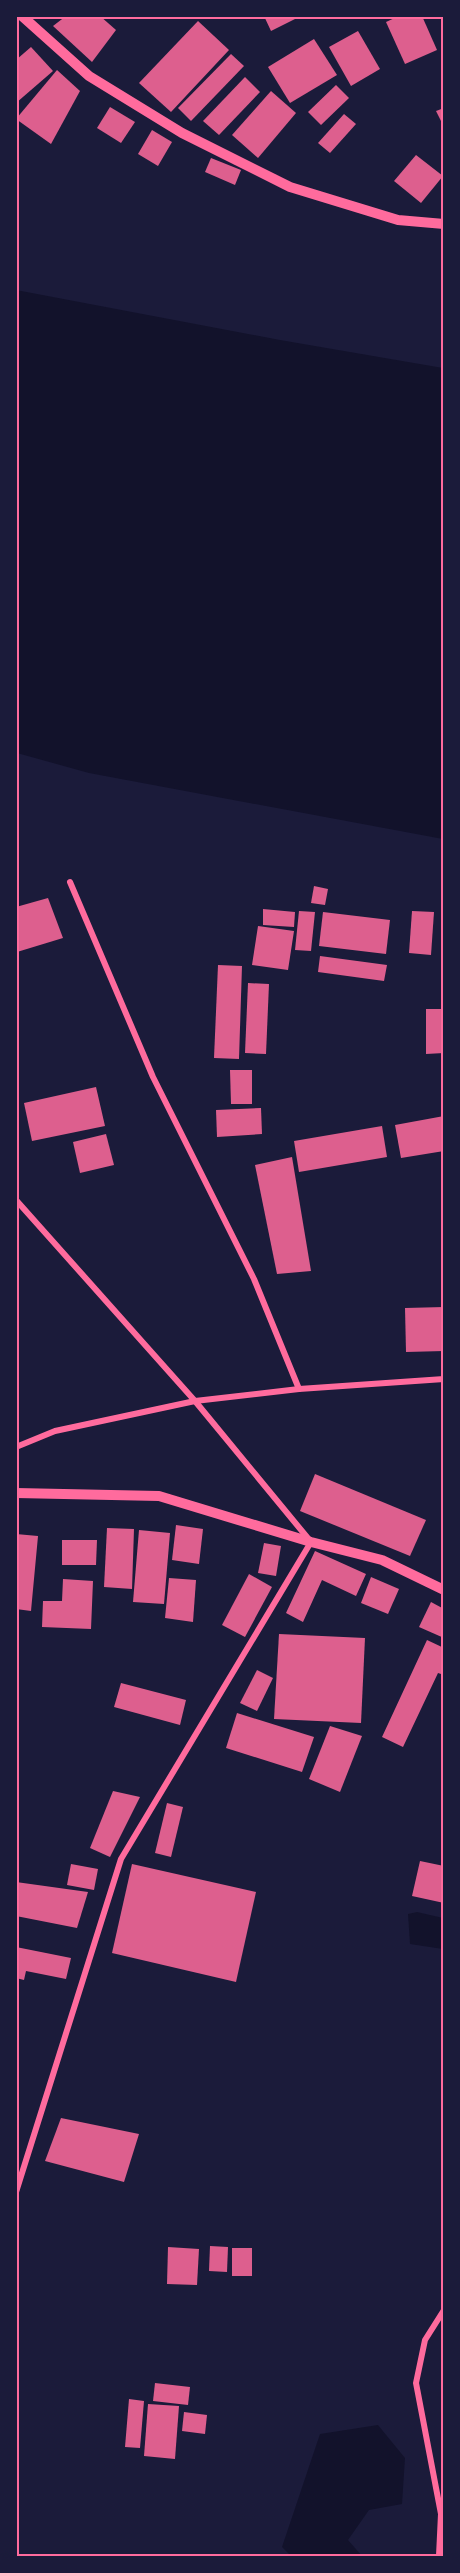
<svg xmlns="http://www.w3.org/2000/svg" width="460" height="2573" font-family="'Playfair Display',serif">
<style>
.water{fill:#12122b}
.building{fill:#dd5f8e}
.lines{fill:none;stroke-linecap:round;stroke-linejoin:round}
.minor{stroke:#ff6b9d;stroke-width:6}
.tertiary{stroke:#ff6b9d;stroke-width:10}
.neatline{fill:none;stroke:#ff6b9d;stroke-width:2}
</style>
<rect width="100%" height="100%" fill="#1b1b3a"/>
<g class="water">
<polygon points="16,290 280,340 443,368 443,839 89,773 17,753"/>
<polygon points="417,1912 443,1918 443,1949 410,1944 408,1914"/>
<polygon points="378,2425 405,2458 402,2504 369,2510 348,2540 362,2556 291,2556 282,2547 320,2434"/>
</g>
<g class="building">
<polygon points="66,16 100,16 116,30 92,62 53,26"/>
<polygon points="264,16 301,16 271,31"/>
<polygon points="399,16 422,16 437,50 405,64 386,22"/>
<polygon points="198,21 229,50 171,112 139,83"/>
<polygon points="358,31 380,69 351,86 329,47"/>
<polygon points="314,39 337,75 290,103 268,67"/>
<polygon points="31,47 53,71 16,103 16,60"/>
<polygon points="231,54 244,66 191,121 178,108"/>
<polygon points="57,70 80,91 51,144 16,119"/>
<polygon points="245,77 260,92 219,135 203,121"/>
<polygon points="336,85 349,98 321,125 308,112"/>
<polygon points="271,91 296,113 258,158 232,135"/>
<polygon points="110,107 135,122 121,143 97,128"/>
<polygon points="444,108 444,127 436,111"/>
<polygon points="344,114 356,124 330,153 318,143"/>
<polygon points="152,130 172,142 158,166 138,154"/>
<polygon points="416,155 443,176 421,203 394,181"/>
<polygon points="211,158 241,170 235,185 205,172"/>
<polygon points="314,886 328,889 325,905 311,903"/>
<polygon points="48,898 63,938 17,952 16,907"/>
<polygon points="263,909 295,912 294,927 263,925"/>
<polygon points="299,911 315,912 311,951 295,950"/>
<polygon points="412,911 434,912 431,955 409,953"/>
<polygon points="323,912 390,920 386,954 319,946"/>
<polygon points="258,926 294,931 288,970 252,965"/>
<polygon points="320,956 387,965 384,981 318,972"/>
<polygon points="218,965 242,966 239,1059 214,1058"/>
<polygon points="248,983 269,984 266,1054 245,1053"/>
<polygon points="426,1009 444,1009 444,1053 426,1054"/>
<polygon points="230,1070 252,1070 252,1104 231,1104"/>
<polygon points="96,1087 105,1126 32,1141 24,1103"/>
<polygon points="261,1108 262,1134 217,1137 216,1110"/>
<polygon points="444,1116 444,1151 401,1158 395,1125"/>
<polygon points="382,1126 387,1157 299,1172 294,1141"/>
<polygon points="106,1134 114,1165 80,1173 73,1142"/>
<polygon points="292,1157 311,1271 277,1274 255,1165"/>
<polygon points="444,1307 444,1351 406,1352 405,1308"/>
<polygon points="315,1474 426,1520 410,1556 300,1511"/>
<polygon points="176,1525 203,1529 199,1564 172,1560"/>
<polygon points="107,1528 134,1529 132,1589 104,1587"/>
<polygon points="139,1530 170,1533 164,1604 133,1602"/>
<polygon points="16,1534 38,1536 31,1611 16,1609"/>
<polygon points="62,1540 97,1540 96,1565 62,1565"/>
<polygon points="264,1543 281,1546 276,1576 258,1573"/>
<polygon points="315,1551 366,1574 356,1596 322,1580 303,1622 286,1613"/>
<polygon points="249,1574 272,1587 245,1637 222,1625"/>
<polygon points="371,1577 399,1589 388,1614 361,1603"/>
<polygon points="169,1578 196,1580 193,1622 165,1618"/>
<polygon points="63,1579 93,1581 91,1629 42,1627 43,1601 62,1601"/>
<polygon points="431,1602 444,1609 444,1638 419,1627"/>
<polygon points="279,1634 365,1638 361,1723 274,1719"/>
<polygon points="427,1640 444,1648 444,1675 438,1673 403,1747 382,1737"/>
<polygon points="257,1670 273,1678 257,1711 240,1703"/>
<polygon points="121,1683 186,1700 180,1725 114,1707"/>
<polygon points="237,1713 314,1737 302,1772 226,1748"/>
<polygon points="330,1726 362,1736 340,1792 309,1779"/>
<polygon points="113,1791 140,1797 110,1857 90,1848"/>
<polygon points="167,1803 183,1807 171,1857 155,1853"/>
<polygon points="420,1861 444,1866 444,1903 412,1896"/>
<polygon points="71,1864 98,1869 94,1890 67,1885"/>
<polygon points="132,1864 256,1892 236,1982 112,1953"/>
<polygon points="16,1882 88,1892 77,1928 16,1916"/>
<polygon points="16,1947 71,1958 66,1979 26,1971 24,1980 16,1978"/>
<polygon points="61,2118 139,2134 124,2182 45,2161"/>
<polygon points="210,2246 228,2247 227,2272 209,2271"/>
<polygon points="168,2247 199,2249 197,2285 167,2284"/>
<rect x="232" y="2248" width="20" height="28"/>
<polygon points="155,2383 190,2387 188,2405 153,2401"/>
<polygon points="129,2399 144,2401 140,2448 125,2447"/>
<polygon points="148,2404 179,2406 175,2459 144,2456"/>
<polygon points="184,2412 207,2415 205,2434 182,2431"/>
</g>
<g class="lines">
<g class="minor">
<polyline points="70,882 153,1077 254,1279 299,1389"/>
<polyline points="16,1200 195,1401 311,1542 121,1859 16,2192"/>
<polyline points="16,1447 55,1431 195,1401 299,1389 444,1379"/>
<polyline points="439,2556 441,2514 416,2383 425,2340 444,2310"/>
</g>
<g class="tertiary">
<polyline points="22,16 89,76 182,133 290,187 398,220 444,224"/>
<polyline points="16,1493 159,1496 311,1542 382,1560 444,1590"/>
</g>
</g>
<rect width="460" height="2573" fill="none" stroke="#1b1b3a" stroke-width="36"/>
<rect x="18" y="18" width="424" height="2537" class="neatline"/>
</svg>
